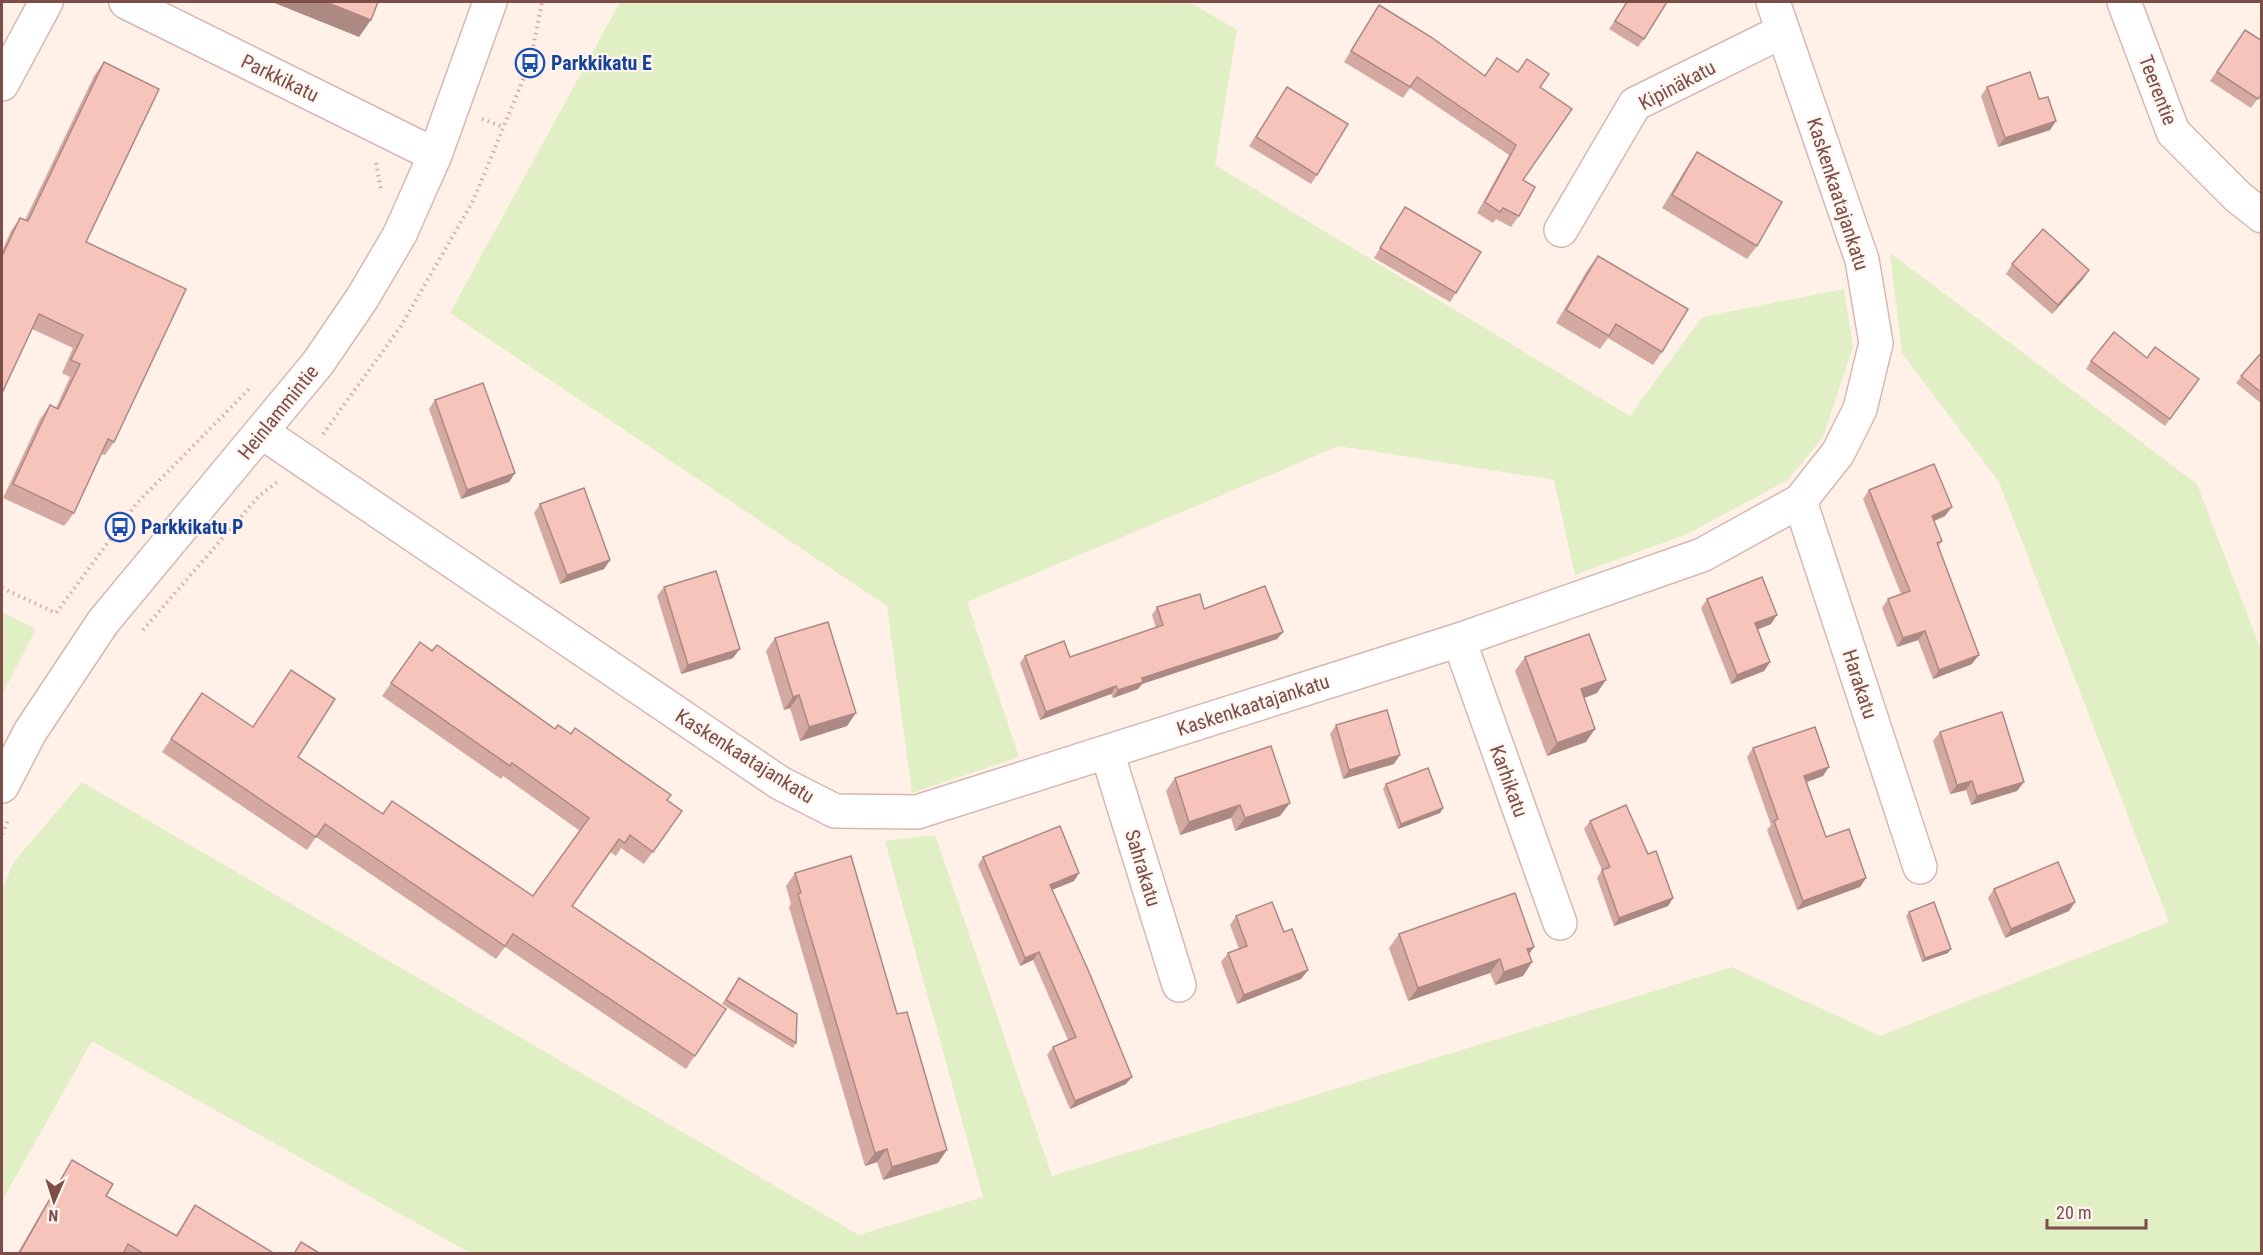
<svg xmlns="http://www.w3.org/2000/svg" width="2263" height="1255" font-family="'Roboto Condensed',sans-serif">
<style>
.green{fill:#e0efc4}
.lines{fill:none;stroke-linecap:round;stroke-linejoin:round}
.minor-casing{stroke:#d7b8b1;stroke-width:36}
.tertiary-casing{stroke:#d7b8b1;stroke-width:36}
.path{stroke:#dda69e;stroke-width:4;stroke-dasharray:1.5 4.5;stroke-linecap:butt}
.minor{stroke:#fff;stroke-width:33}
.tertiary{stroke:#fff;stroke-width:33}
.wall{fill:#d4a9a2}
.shaded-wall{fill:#ad8984}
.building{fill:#f7c4bc;stroke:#ad8984;stroke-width:1.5}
.labels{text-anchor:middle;stroke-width:4.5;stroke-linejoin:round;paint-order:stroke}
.transit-label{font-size:20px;font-weight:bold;fill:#164399;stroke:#fff6f1;text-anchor:start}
.street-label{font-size:20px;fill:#7d4d48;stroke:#fff6f1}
</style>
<rect width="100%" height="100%" fill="#fff0e8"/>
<g class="green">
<polygon points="620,2 1189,2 1237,30 1215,165 1630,416 1702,317 1844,289 1853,347 1823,437 1788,480 1687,534 1575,575 1554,480 1339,446 967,602 1019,757 912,793 887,606 450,313"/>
<polygon points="1890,253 2197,484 2261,650 2261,1253 470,1253 92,1041 2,1201 2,890 13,863 82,782 859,1235 983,1197 885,841 935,835 1052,1176 1732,967 1880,1036 2169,922 1999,482 1902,353"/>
<polygon points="2,612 36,629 2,695"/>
</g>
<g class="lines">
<g class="minor-casing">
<g id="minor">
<polyline points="126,2 435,155"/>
<polyline points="2124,2 2173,132 2238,197 2262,216"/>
<polyline points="2,84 46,2"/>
<polyline points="1561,230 1635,104 1783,31"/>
<polyline points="263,433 780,783 835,811 917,812 1459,640 1702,555 1800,501 1838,453 1860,409 1876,343 1862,260 1773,2"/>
<polyline points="1800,501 1920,867"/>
<polyline points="1459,640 1560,923"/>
<polyline points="1107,752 1179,985"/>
</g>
</g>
<g class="tertiary-casing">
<polyline id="tertiary" points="2,786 30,732 103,622 318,363 363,297 400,234 435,155 490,2"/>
</g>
<g class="path">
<polyline points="482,119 503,127"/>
<polyline points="376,163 381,191"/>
<polyline points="323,434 401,326 473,201 530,63 542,2"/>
<polyline points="2,588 56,613 137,503 251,387"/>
<polyline points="143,630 259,496 277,482"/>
<polyline points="2,834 9,818"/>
</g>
<use href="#minor" class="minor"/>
<use href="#tertiary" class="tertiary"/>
</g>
<g class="wall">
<polygon points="1627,2 1644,39 1638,47 1609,29"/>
<polygon points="1379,5 1485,76 1540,87 1523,180 1519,216 1511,227 1496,219 1493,223 1477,213 1509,155 1410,88 1403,98 1344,62"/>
<polygon points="2245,30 2262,93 2251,108 2210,81"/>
<polygon points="104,62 86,242 114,442 105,455 101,454 74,513 64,526 3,498 40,419 50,405 56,408 70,377 62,373 73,348 32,329 2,393 2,251 11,231 20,218 25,220 94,76"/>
<polygon points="1287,87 1317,175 1311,184 1249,146"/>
<polygon points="1987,87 2039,99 2056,121 2050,130 1998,147 1981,96"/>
<polygon points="1697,152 1757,246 1747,259 1662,208 1688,165"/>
<polygon points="1405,207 1456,293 1450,302 1374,258"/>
<polygon points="1598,256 1662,352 1653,365 1608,338 1600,349 1556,323 1588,269"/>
<polygon points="2012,264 2083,279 2052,314 2006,274"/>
<polygon points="2262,352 2262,404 2236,383"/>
<polygon points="2147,358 2199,379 2165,426 2086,369 2091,361"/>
<polygon points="435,400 515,473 509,482 461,499 429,409"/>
<polygon points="1869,490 1945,516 1934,521 1942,541 1938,547 1972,664 1933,679 1918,640 1897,647 1882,608 1888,599 1901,594 1863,499"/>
<polygon points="540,504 610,560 604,569 560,584 534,513"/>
<polygon points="664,587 733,658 681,674 657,596"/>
<polygon points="1707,599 1771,624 1758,629 1770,662 1764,671 1731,684 1701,608"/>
<polygon points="1157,607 1204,609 1283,632 1277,639 1142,684 1138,689 1113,698 1111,694 1040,720 1020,663 1025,656 1070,657 1156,628 1152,615"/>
<polygon points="775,638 847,726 800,741 790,708 784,710 766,651"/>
<polygon points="420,642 682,811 644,864 621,848 616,856 610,852 572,906 726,1009 686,1069 505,947 496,959 316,837 307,850 162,752 202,693 383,814 533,896 580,831 503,776 501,779 382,696"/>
<polygon points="1525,657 1597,693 1584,698 1586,742 1547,756 1515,671"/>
<polygon points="1336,725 1394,764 1343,779 1330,734"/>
<polygon points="1940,732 2024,782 2017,791 1971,805 1966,790 1950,794 1933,741"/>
<polygon points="1753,748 1823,776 1807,782 1826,837 1866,878 1860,887 1797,910 1767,830 1771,825 1747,757"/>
<polygon points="1175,778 1280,816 1235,831 1231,818 1180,835 1166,791"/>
<polygon points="1386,784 1443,808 1440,813 1398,829 1383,789"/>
<polygon points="1590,821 1648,854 1673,898 1668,906 1614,926 1597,878 1602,870 1584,829"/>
<polygon points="983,857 1079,873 1074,881 1052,890 1126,1084 1070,1109 1047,1055 1053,1047 1068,1040 1033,960 1020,966 978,865"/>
<polygon points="795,873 938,1163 883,1180 877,1162 865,1166 789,907 791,904 786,886"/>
<polygon points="1994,889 2075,902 2069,911 2005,938 1988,898"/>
<polygon points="1909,912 1948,953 1922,962 1906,916"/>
<polygon points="1236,916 1284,932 1308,970 1301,979 1237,1004 1221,962 1228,953 1239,949 1230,925"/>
<polygon points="1399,934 1529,954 1532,962 1523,976 1495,985 1490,973 1408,1001 1389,948"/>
<polygon points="739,978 796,1043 793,1048 722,1004"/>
<polygon points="72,1160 106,1196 176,1235 195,1205 275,1254 17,1254 64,1173"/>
</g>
<g class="shaded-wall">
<polygon points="272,2 326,2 371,20 359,37"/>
<polygon points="2056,121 2050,130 1998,147 2005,138"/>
<polygon points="2089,270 2083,279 2052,314 2058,305"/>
<polygon points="515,473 509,482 461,499 467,490"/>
<polygon points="1952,507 1945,516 1925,525 1932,516"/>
<polygon points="610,560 604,569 560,584 567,575"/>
<polygon points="1777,615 1771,624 1749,633 1755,623"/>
<polygon points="1925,631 1918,640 1897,647 1903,638"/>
<polygon points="1283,632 1277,639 1142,684 1138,689 1113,698 1118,690 1142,678"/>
<polygon points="740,649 733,658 681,674 688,665"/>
<polygon points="1979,655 1972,664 1933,679 1939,670"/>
<polygon points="1770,662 1764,671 1731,684 1737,675"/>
<polygon points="1606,680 1597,693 1571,703 1581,689"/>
<polygon points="1116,686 1111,694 1040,720 1046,712"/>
<polygon points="799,695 790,708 784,710 793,697"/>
<polygon points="856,713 847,726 800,741 809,727"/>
<polygon points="1595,729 1586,742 1547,756 1557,743"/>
<polygon points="1400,755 1394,764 1343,779 1349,770"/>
<polygon points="1829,767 1823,776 1798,785 1804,776"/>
<polygon points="1972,781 1966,790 1950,794 1957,785"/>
<polygon points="2024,782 2017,791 1971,805 1977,796"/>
<polygon points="1290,803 1280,816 1235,831 1245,818"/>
<polygon points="1240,805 1231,818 1180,835 1189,822"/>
<polygon points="1443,808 1440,813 1398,829 1401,824"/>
<polygon points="1079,873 1074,881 1044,893 1050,885"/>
<polygon points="1866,878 1860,887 1797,910 1803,901"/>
<polygon points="1673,898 1668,906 1614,926 1619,918"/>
<polygon points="2075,902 2069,911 2005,938 2011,929"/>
<polygon points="1534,947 1525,960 1527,949"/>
<polygon points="1951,949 1948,953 1922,962 1925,958"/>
<polygon points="1039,952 1033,960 1020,966 1025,958"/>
<polygon points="1500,959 1490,973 1408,1001 1418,988"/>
<polygon points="1532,962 1523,976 1495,985 1504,972"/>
<polygon points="1308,970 1301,979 1237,1004 1244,995"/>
<polygon points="1132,1077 1126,1084 1070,1109 1075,1101"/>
<polygon points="887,1149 877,1162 865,1166 875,1153"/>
<polygon points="947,1150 938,1163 883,1180 892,1167"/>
</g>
<g class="building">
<polygon points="326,2 378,2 371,20"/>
<polygon points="1627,2 1667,2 1644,39 1615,21"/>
<polygon points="1379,5 1431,37 1485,76 1497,58 1518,72 1527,59 1549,74 1540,87 1572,109 1523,180 1535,187 1519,216 1503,208 1500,212 1485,202 1516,145 1417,77 1410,87 1351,51"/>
<polygon points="2245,30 2262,41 2262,93 2258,99 2217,72"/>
<polygon points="104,62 159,89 86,242 186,289 114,442 108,439 74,513 13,484 50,405 58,409 80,364 71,360 83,335 39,314 2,393 2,256 20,218 28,221"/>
<polygon points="2030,72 2039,99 2048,97 2056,121 2005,138 1987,87"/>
<polygon points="1287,87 1348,124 1317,175 1256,137"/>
<polygon points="1697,152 1782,202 1757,246 1672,195"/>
<polygon points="1405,207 1481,252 1456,293 1380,248"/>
<polygon points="2043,229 2089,270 2058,305 2012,264"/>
<polygon points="1598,256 1688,309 1662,352 1616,324 1609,336 1566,310"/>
<polygon points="2114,332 2147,358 2155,347 2199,379 2170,419 2091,361"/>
<polygon points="2262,352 2262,393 2241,376"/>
<polygon points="483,383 515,473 467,490 435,400"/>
<polygon points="1934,464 1952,507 1932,516 1942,541 1937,543 1979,655 1939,670 1925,631 1903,638 1888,599 1910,591 1869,490"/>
<polygon points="584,488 610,560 567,575 540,504"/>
<polygon points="716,571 740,649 688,665 664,587"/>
<polygon points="1762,577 1777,615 1755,623 1770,662 1737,675 1707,599"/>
<polygon points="1265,586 1283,632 1142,678 1143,682 1118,690 1116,686 1046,712 1025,656 1064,641 1070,657 1163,625 1157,607 1200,594 1204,609"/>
<polygon points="828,622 856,713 809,727 799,695 793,697 775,638"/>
<polygon points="1589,634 1606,680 1581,689 1595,729 1557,743 1525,657"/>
<polygon points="420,642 432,651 437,645 555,729 558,725 571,734 575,728 671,795 667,800 682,811 653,852 630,835 625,843 619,839 572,906 726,1009 695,1056 513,934 505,946 325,824 316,837 171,739 202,693 253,727 291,670 335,699 298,757 383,814 392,801 533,896 589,818 512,763 510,766 391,683"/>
<polygon points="1387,710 1400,755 1349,770 1336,725"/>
<polygon points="2002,712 2024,782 1977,796 1972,781 1957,785 1940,732"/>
<polygon points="1815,727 1829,767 1804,776 1826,837 1849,829 1866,878 1803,901 1774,821 1778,819 1753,748"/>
<polygon points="1271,746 1290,803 1245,818 1240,805 1189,822 1175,778"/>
<polygon points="1428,768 1443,808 1401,824 1386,784"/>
<polygon points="1626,805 1648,854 1656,851 1673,898 1619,918 1602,870 1610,867 1590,821"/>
<polygon points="1060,826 1079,873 1050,885 1089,972 1132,1077 1075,1101 1053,1047 1076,1037 1039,952 1025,958 983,857"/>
<polygon points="851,856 897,1014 907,1012 947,1150 892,1167 887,1149 875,1153 798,894 801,893 795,873"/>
<polygon points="2058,862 2075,902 2011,929 1994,889"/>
<polygon points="1515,893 1534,947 1527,949 1532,962 1504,972 1500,959 1418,988 1399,934"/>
<polygon points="1272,902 1284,932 1292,929 1308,970 1244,995 1228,953 1247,946 1236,916"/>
<polygon points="1934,902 1951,949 1925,958 1909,912"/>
<polygon points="739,978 797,1014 796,1043 726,1000"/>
<polygon points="72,1160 113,1184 106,1196 177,1236 195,1205 275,1254 144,1254 128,1244 123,1254 19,1254"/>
<polygon points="301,1242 321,1254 294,1254"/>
</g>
<defs>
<g id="bus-ring" transform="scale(1.5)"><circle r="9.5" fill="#fff6f1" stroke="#1a4fb4" stroke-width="1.5"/><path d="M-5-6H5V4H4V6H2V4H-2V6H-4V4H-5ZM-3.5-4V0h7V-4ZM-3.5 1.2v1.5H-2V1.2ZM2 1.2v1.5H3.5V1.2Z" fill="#1a4fb4"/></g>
</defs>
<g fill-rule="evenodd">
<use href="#bus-ring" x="530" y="63"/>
<use href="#bus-ring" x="120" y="527"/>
</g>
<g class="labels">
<g class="transit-label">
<text x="551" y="70">Parkkikatu E</text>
<text x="141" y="534">Parkkikatu P</text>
</g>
<g class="street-label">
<text transform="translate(280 78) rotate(26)" y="7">Parkkikatu</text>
<text transform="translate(1677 85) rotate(-28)" y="7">Kipinäkatu</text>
<text transform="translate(2158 90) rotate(69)" y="7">Teerentie</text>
<text transform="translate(1838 194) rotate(72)" y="7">Kaskenkaatajankatu</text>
<text transform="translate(278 412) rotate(-51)" y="7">Heinlammintie</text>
<text transform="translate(1860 684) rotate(72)" y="7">Harakatu</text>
<text transform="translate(1253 705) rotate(-18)" y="7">Kaskenkaatajankatu</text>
<text transform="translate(745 756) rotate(32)" y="7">Kaskenkaatajankatu</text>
<text transform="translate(1509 781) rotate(70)" y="7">Karhikatu</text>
<text transform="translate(1143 868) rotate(73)" y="7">Sahrakatu</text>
</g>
</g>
<rect width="2263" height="1255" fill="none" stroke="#7d4d48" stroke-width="6"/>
<g transform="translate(54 1201) rotate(183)" stroke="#fff6f1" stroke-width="4.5" paint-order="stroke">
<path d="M0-4.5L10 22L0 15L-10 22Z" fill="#7d4d48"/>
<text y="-9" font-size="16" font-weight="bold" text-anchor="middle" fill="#7d4d48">N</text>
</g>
<path d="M2047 1219v9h99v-9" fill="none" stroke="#7d4d48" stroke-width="3"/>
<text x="2056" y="1219" font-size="18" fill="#7d4d48" stroke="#fff6f1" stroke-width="4.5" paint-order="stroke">20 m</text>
</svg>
